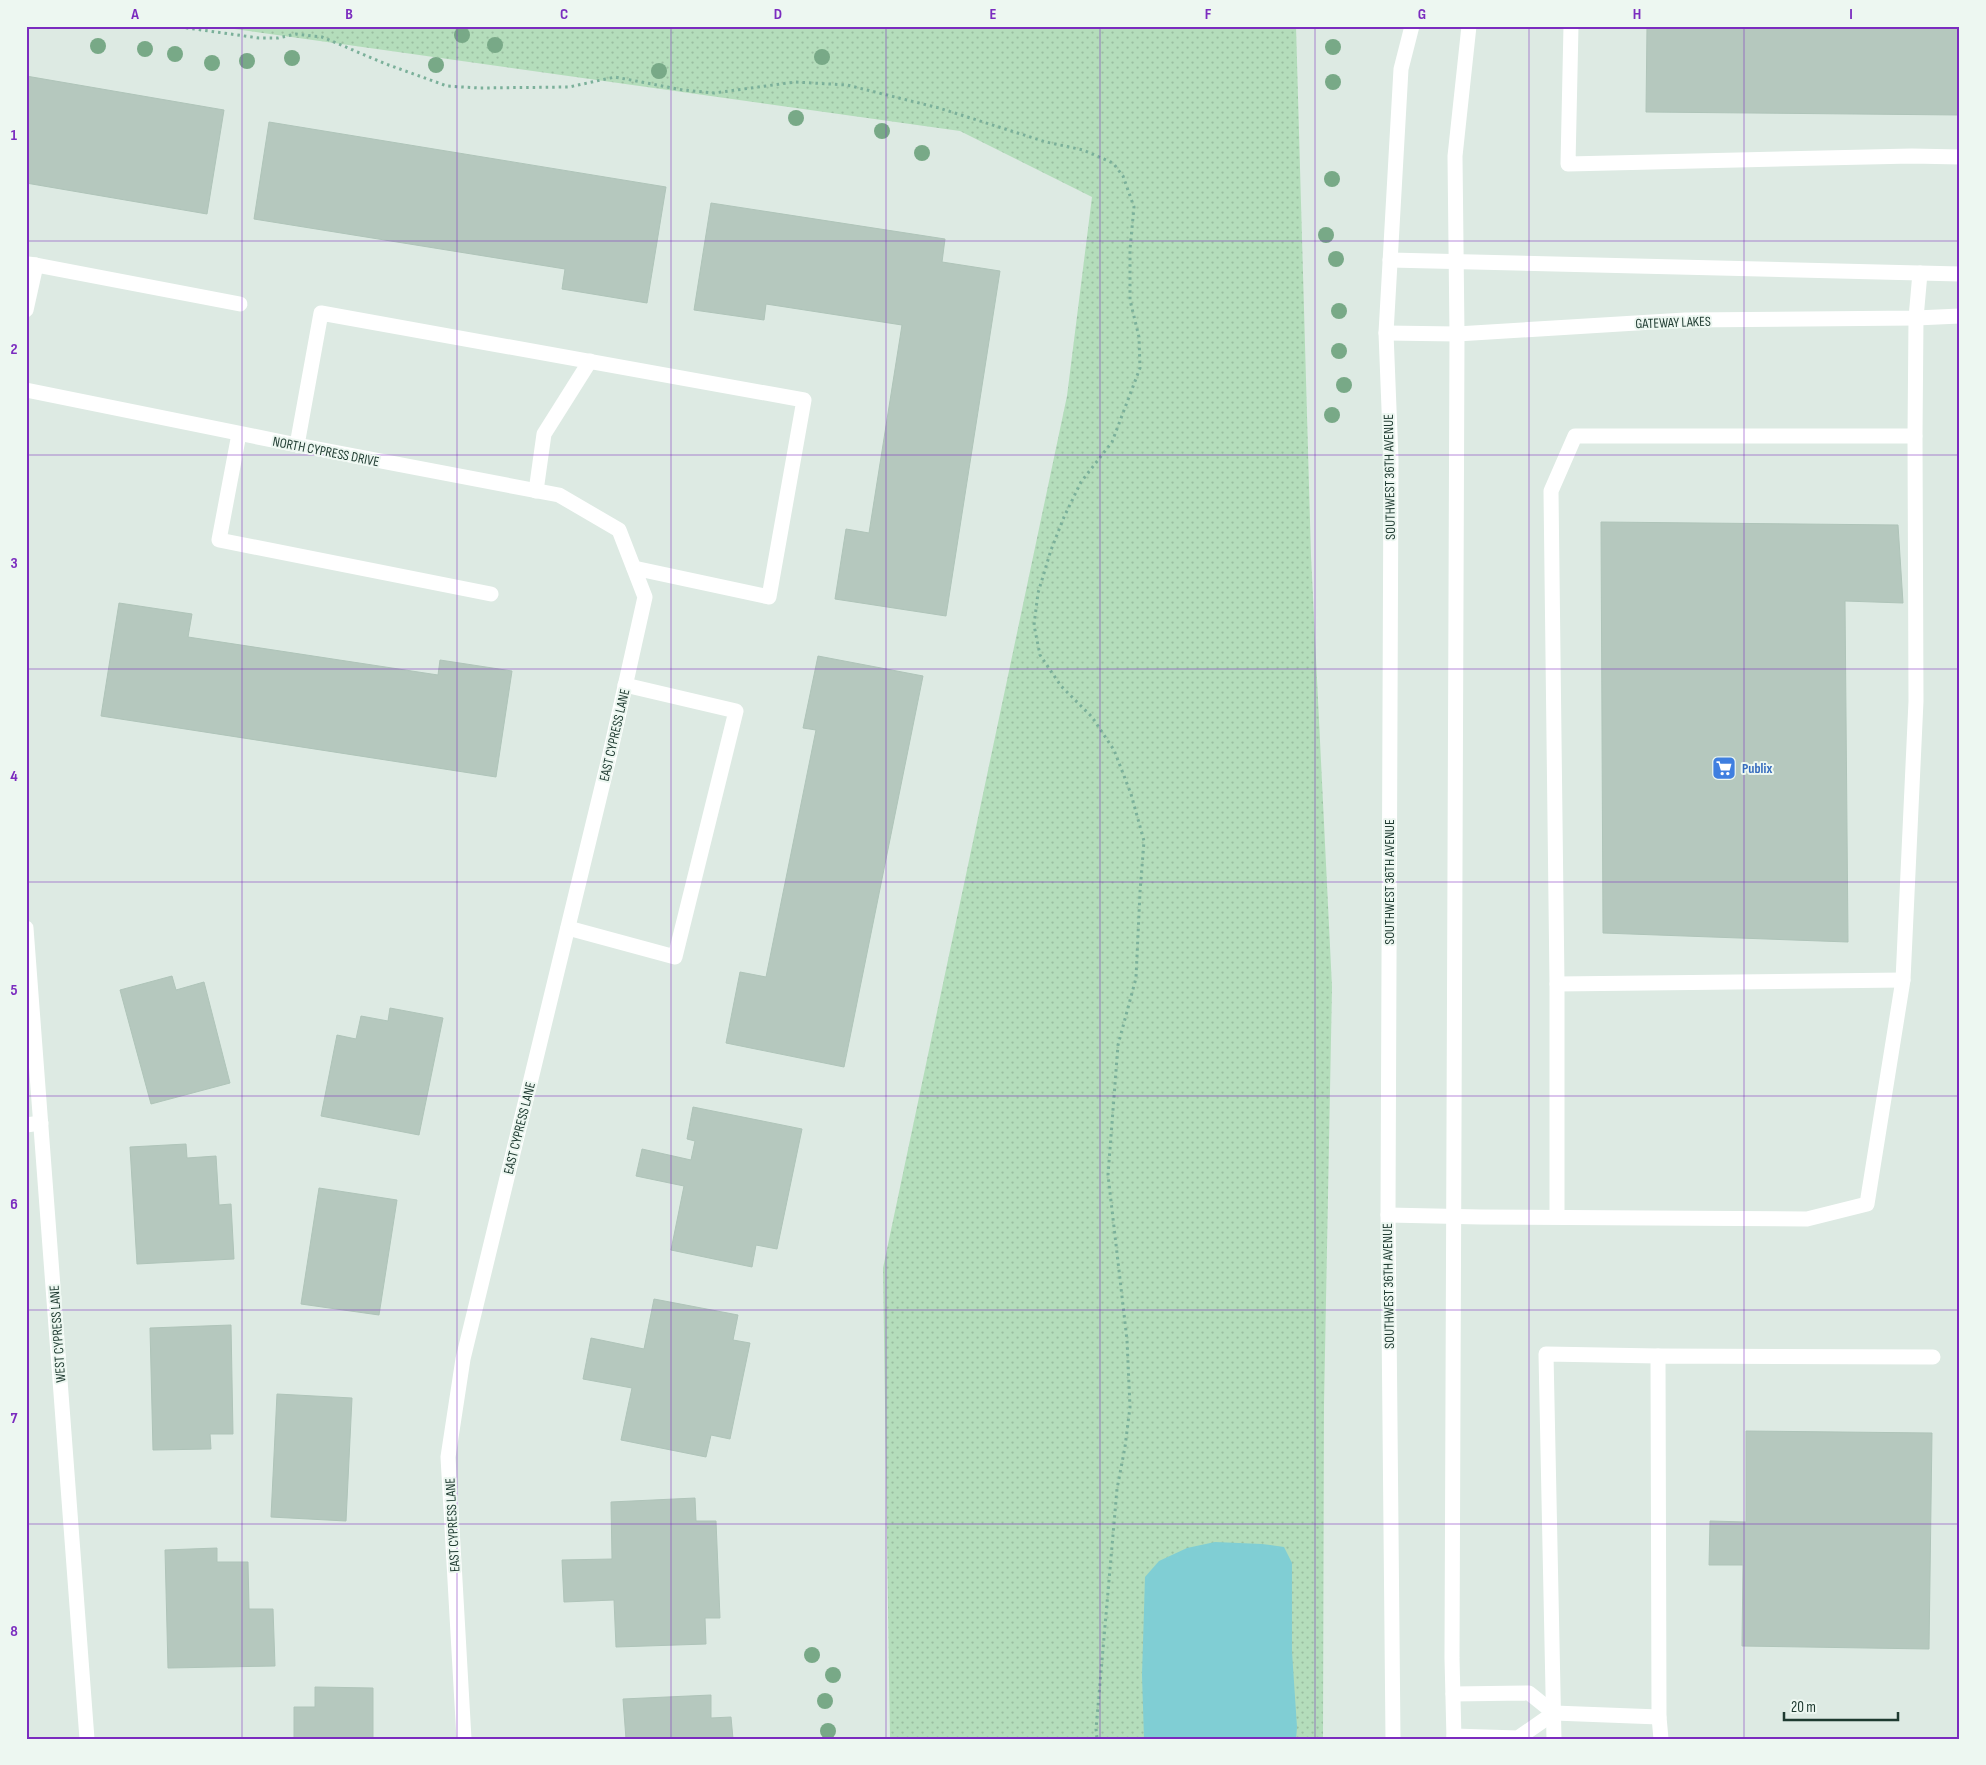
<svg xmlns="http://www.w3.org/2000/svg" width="1986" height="1765" font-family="'Sofia Sans Condensed',sans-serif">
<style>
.grass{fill:url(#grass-dots)}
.water{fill:#80ced4}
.building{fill:#b5c8be;stroke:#afc4b9}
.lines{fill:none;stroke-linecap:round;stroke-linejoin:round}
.path{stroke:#7bb09a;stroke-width:3;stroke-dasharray:2.5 4;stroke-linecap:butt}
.lane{stroke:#fff;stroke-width:15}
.street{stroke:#fff;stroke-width:15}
.tree{fill:#78a987}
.grid{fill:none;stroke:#7b2cbf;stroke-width:1;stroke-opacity:0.55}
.labels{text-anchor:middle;stroke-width:4;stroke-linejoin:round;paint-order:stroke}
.street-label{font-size:14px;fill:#1e3a30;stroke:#edf7f1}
.shop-label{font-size:14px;font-weight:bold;fill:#366cbe;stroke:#edf7f1;text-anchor:start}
.neatline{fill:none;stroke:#7b2cbf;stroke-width:2}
.grid-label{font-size:16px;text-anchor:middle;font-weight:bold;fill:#7b2cbf}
</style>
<defs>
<pattern id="grass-dots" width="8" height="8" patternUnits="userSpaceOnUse" patternTransform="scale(1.25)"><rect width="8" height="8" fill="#b4ddbb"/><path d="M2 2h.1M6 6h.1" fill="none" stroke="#9abea1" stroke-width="1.8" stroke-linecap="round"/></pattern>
</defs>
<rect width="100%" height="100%" fill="#ddeae3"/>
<polygon class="grass" points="213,26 1296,26 1311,556 1332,987 1324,1405 1323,1739 890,1739 883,1268 1067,396 1092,197 960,131"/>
<polygon class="water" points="1215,1542 1262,1544 1284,1547 1292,1563 1292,1652 1297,1727 1296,1739 1144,1739 1142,1675 1145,1577 1159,1561 1187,1548"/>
<g class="building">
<polygon points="1647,26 1960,26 1960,115 1646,112"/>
<polygon points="26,76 224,110 207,214 26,183"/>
<polygon points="269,122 666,187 647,303 562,289 565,269 254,219"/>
<polygon points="711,203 945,239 942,262 1000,271 946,616 835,599 846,529 869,533 902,325 766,304 764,320 694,310"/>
<polygon points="1601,522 1898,525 1903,603 1845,601 1848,942 1603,933"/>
<polygon points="119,603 192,614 188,637 438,675 440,660 512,671 496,777 101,716"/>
<polygon points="818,656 923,676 844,1067 726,1043 740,972 766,977 816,730 803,728"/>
<polygon points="172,976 176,990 204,982 230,1083 151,1104 120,990"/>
<polygon points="390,1008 443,1018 419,1135 321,1116 337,1035 356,1039 361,1016 388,1021"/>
<polygon points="693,1107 802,1129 777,1249 756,1245 752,1267 671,1250 684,1186 636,1176 642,1149 691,1160 695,1141 687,1139"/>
<polygon points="186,1144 187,1158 216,1156 219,1205 231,1204 234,1259 137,1264 130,1147"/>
<polygon points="319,1188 397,1200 379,1315 301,1304"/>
<polygon points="654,1299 738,1315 733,1340 750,1343 730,1439 711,1435 706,1457 621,1440 632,1388 583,1379 591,1338 644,1349"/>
<polygon points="231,1325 233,1434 210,1434 211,1449 153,1450 150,1328"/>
<polygon points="277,1394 352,1398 346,1521 271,1517"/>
<polygon points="1746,1431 1932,1433 1929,1649 1742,1646 1743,1565 1709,1565 1710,1521 1746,1522"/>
<polygon points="695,1498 696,1521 716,1521 720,1618 705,1618 706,1644 616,1647 614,1600 564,1602 562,1560 612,1559 611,1502"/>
<polygon points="217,1548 217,1562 248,1562 249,1609 273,1609 275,1666 168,1668 165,1550"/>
<polygon points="315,1687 373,1688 373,1739 294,1739 294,1707 315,1707"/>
<polygon points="711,1695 711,1718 731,1717 733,1739 626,1739 623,1699"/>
</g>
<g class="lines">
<polyline class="path" points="173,26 259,38 278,38 296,34 322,37 386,64 447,86 479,88 569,87 615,77 683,90 714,93 795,82 847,85 939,108 1046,142 1083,150 1113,163 1123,176 1134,207 1130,249 1130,300 1139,337 1140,368 1112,442 1081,482 1064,517 1051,550 1038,593 1034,625 1040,655 1061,686 1092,717 1114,750 1131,794 1144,841 1140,892 1136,978 1118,1045 1108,1175 1127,1340 1130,1407 1125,1447 1117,1489 1096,1729 1097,1739"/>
<g class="lane">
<polyline points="1571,26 1568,164 1912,156 1960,157"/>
<polyline points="36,265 240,304"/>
<polyline points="26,310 36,265 28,264"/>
<polyline points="239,434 219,540 491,594"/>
<polyline points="297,445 321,313 804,400 769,597 634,568"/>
<polyline points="536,491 544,434 590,361"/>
<polyline points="568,928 675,957 736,711 625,685"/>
<polyline points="1557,984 1903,980"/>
<polyline points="26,1125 41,1123"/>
<polyline points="1388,1215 1481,1217 1807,1219 1867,1204 1903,980 1916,701 1915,436 1916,318 1920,273"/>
<polyline points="1557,1217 1557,984 1551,491 1575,436 1915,436"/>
<polyline points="1453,1694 1529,1693 1554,1713 1659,1717"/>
<polyline points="1454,1736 1518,1738 1554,1713"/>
<polyline points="1554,1739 1546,1354 1658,1356"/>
<polyline points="1661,1739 1659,1717 1658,1356 1933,1357"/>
</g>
<g class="street">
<polyline points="1390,260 1960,274"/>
<polyline points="1386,333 1457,334 1685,320 1916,318 1960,316"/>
<polyline points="26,390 297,445 559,495 619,530 645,597 609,758 463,1359 448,1457 464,1739"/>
<polyline points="26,928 87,1739"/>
<polyline points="1393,1739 1388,1215 1391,459 1386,333 1401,69 1412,26"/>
<polyline points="1454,1739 1452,1658 1457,334 1455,156 1469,26"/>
</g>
</g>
<g class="tree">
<circle cx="462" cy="35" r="8"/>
<circle cx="495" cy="45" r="8"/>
<circle cx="98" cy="46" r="8"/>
<circle cx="1333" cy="47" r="8"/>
<circle cx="145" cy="49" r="8"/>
<circle cx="175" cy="54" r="8"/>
<circle cx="822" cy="57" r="8"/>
<circle cx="292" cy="58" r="8"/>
<circle cx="247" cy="61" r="8"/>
<circle cx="212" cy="63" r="8"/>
<circle cx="436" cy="65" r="8"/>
<circle cx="659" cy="71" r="8"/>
<circle cx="1333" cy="82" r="8"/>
<circle cx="796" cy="118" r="8"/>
<circle cx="882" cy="131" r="8"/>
<circle cx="922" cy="153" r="8"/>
<circle cx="1332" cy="179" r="8"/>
<circle cx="1326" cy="235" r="8"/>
<circle cx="1336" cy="259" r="8"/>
<circle cx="1339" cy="311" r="8"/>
<circle cx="1339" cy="351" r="8"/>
<circle cx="1344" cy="385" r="8"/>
<circle cx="1332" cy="415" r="8"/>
<circle cx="812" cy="1655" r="8"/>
<circle cx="833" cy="1675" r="8"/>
<circle cx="825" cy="1701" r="8"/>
<circle cx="828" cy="1731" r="8"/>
</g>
<path class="grid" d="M242,26V1739M457,26V1739M671,26V1739M886,26V1739M1100,26V1739M1315,26V1739M1529,26V1739M1744,26V1739M26,241H1960M26,455H1960M26,669H1960M26,882H1960M26,1096H1960M26,1310H1960M26,1524H1960"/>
<defs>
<g id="supermarket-square" transform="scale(1.25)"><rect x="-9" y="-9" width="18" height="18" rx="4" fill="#3f7fe0" stroke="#edf7f1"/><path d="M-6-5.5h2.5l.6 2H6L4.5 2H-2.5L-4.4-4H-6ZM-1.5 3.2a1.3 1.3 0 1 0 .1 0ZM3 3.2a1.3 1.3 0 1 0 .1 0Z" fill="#fff"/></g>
</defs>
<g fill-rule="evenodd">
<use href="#supermarket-square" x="1724" y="768"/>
</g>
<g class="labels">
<g class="street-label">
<text transform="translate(1673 322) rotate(-2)" y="5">GATEWAY LAKES</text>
<text transform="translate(326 451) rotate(11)" y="5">NORTH CYPRESS DRIVE</text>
<text transform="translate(1389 477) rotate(-91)" y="5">SOUTHWEST 36TH AVENUE</text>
<text transform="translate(614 735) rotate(-77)" y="5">EAST CYPRESS LANE</text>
<text transform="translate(1389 882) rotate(-90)" y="5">SOUTHWEST 36TH AVENUE</text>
<text transform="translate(519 1128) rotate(-76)" y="5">EAST CYPRESS LANE</text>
<text transform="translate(1388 1286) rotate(-91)" y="5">SOUTHWEST 36TH AVENUE</text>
<text transform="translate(57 1334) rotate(-94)" y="5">WEST CYPRESS LANE</text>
<text transform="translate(452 1525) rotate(-93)" y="5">EAST CYPRESS LANE</text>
</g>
<g class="shop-label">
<text x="1742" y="773">Publix</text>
</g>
</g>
<rect width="1986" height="1765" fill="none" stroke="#edf7f1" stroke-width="55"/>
<path d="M1784 1712v8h114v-8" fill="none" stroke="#1e3a30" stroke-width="2.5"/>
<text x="1791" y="1712" font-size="15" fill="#1e3a30" stroke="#edf7f1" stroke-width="4" paint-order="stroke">20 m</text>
<rect x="28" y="28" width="1930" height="1710" class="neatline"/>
<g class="grid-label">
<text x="135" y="19">A</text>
<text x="349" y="19">B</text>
<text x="564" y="19">C</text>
<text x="778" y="19">D</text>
<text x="993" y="19">E</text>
<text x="1208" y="19">F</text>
<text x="1422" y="19">G</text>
<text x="1637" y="19">H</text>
<text x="1851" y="19">I</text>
<text x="14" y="140">1</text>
<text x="14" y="354">2</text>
<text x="14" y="568">3</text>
<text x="14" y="781">4</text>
<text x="14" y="995">5</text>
<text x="14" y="1209">6</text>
<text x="14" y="1423">7</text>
<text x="14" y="1636">8</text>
</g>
</svg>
